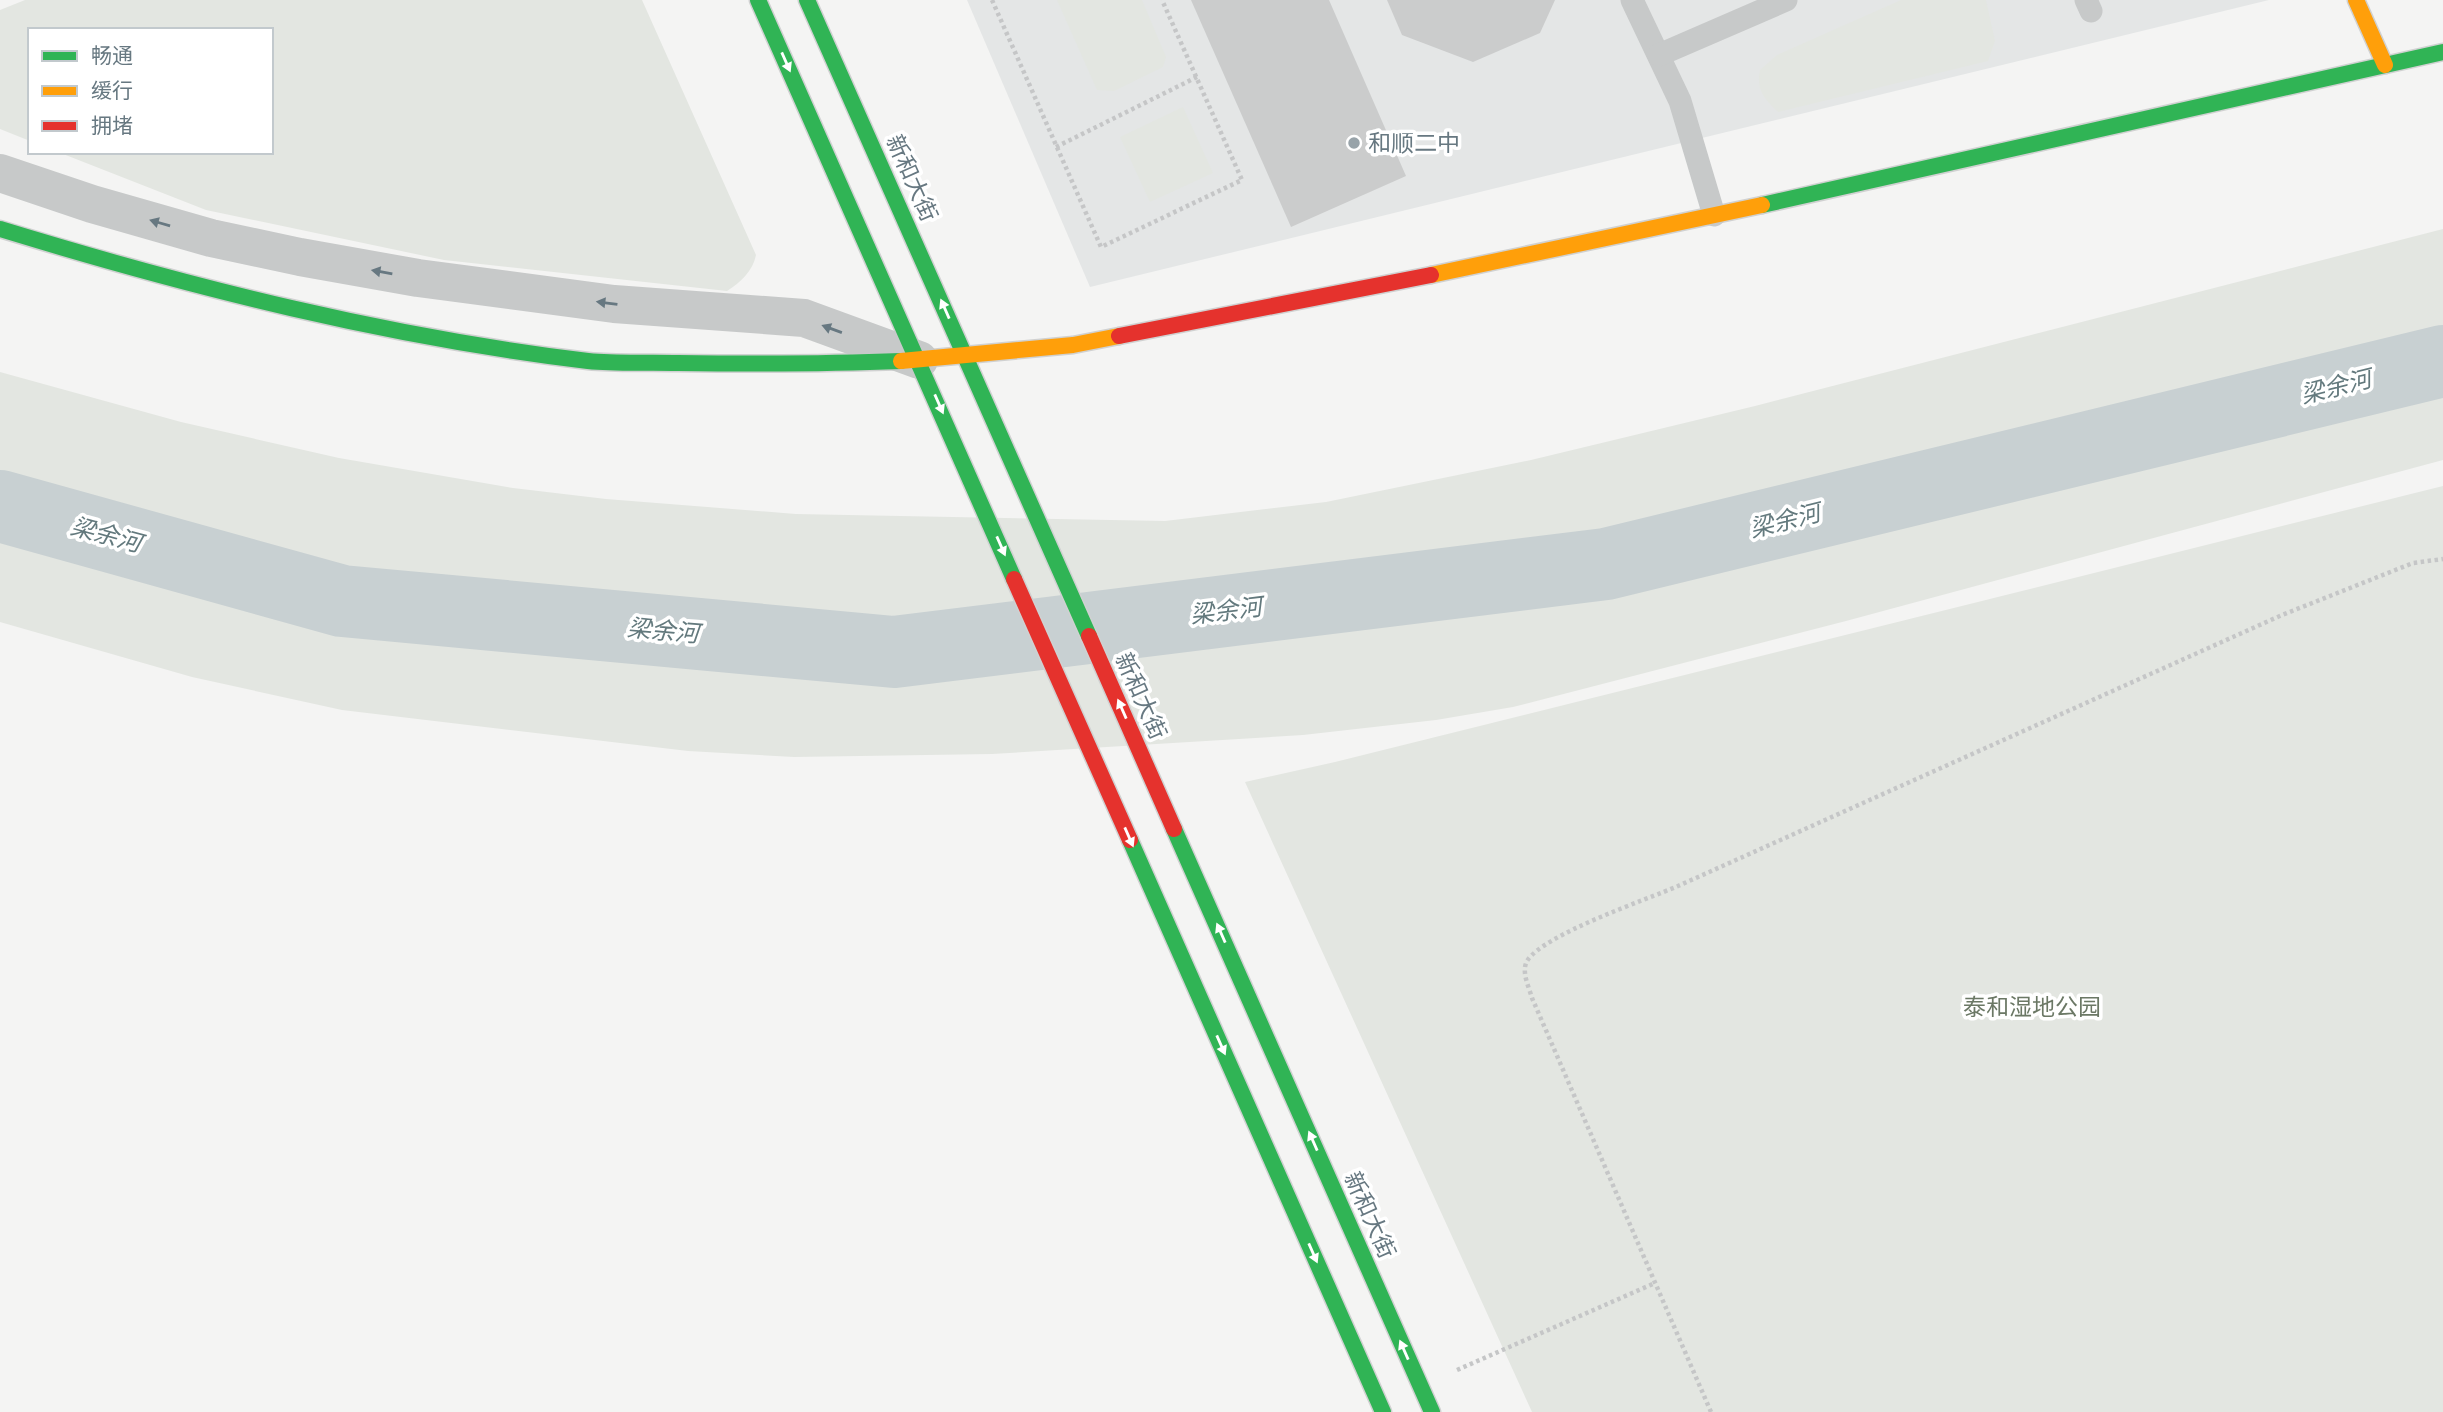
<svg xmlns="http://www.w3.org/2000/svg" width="2443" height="1412" font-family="'Space Grotesk','Noto Sans SC',sans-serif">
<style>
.built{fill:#e4e6e6}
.green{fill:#e3e6e1}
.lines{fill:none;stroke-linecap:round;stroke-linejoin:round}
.river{stroke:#c8d0d2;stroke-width:72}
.building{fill:#cbcccc}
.fast-casing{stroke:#d0d1d1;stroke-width:19}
.slow-casing{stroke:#d0d1d1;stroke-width:19}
.jam-casing{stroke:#d0d1d1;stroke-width:19}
.path{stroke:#c5c6c7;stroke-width:4.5;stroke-dasharray:3.5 3.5;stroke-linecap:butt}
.lane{stroke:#c7c9c9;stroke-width:23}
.street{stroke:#c7c9c9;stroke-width:38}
.fast{stroke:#30b455;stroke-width:16}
.slow{stroke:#ff9f0a;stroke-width:16}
.jam{stroke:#e5322d;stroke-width:16}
.oneway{fill:#fff}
.oneway2{fill:#677881}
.poi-dot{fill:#98a3a9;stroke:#fff;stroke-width:2.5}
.labels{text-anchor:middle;stroke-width:7;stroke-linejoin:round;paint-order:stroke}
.poi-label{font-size:23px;fill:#677881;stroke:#fff;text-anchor:start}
.street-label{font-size:23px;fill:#677881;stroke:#fff}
.park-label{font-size:23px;fill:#6b7865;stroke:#fff}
.water-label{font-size:24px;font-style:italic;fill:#63797d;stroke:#fff}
</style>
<rect width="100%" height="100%" fill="#f4f4f3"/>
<polygon class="built" points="967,0 2269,0 1090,287"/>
<g class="green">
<path d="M25,0H642L756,255C753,271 740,283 727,291L444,260L206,210L58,152H271V30H30V141L0,129V10Z"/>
<polygon points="1057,0 1142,0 1166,57 1163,67 1114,91 1097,90"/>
<path d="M1901,0H1986L1995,41L1988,61L1778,112C1764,99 1756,90 1760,70L1777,55Z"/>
<polygon points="1183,107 1213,173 1150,202 1120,137"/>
<polygon points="2443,229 2443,460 1846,621 1513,707 1436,720 1303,735 992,754 794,757 688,751 342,710 192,677 0,622 0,372 181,422 339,458 513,488 606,499 796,514 1165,521 1326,502 1531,460 1755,406"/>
<polygon points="2443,486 2443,1412 1532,1412 1245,782 1335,762"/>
</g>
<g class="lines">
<polyline class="river" points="0,506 342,601 894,652 1606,564 2443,361"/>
</g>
<g class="building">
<polygon points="1191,0 1329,0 1406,176 1291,227"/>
<polygon points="1387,0 1555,0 1540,33 1473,62 1402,35"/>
</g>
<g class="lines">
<g class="fast-casing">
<g id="fast">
<polyline points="758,0 1014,579"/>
<polyline points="807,0 1089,636"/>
<polyline points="1762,205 2443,52"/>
<path d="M0,229C193,288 388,337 588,361C618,364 649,362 678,363C753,364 826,364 901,361"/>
<polyline points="1174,829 1432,1412"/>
<polyline points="1130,840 1383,1412"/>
</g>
</g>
<g class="slow-casing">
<g id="slow">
<polyline points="2356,0 2385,65"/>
<polyline points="1431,275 1762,205"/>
<polyline points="901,361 1073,345 1119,336"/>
</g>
</g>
<g class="jam-casing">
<g id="jam">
<polyline points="1119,336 1431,275"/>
<polyline points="1014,579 1130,840"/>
<polyline points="1089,636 1174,829"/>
</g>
</g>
<g class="path">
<polyline points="992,0 1101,247 1242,180 1162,0"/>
<polyline points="1056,147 1197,77"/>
<polyline points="1457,1370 1655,1283"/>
<path d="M1711,1412L1532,998C1529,987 1521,972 1527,961C1544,934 1646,900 1678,886L2282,615L2413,563L2443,559"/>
</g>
<g class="lane">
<polyline points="1632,0 1680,101 1714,215"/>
<polyline points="2086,0 2091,11"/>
<polyline points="1659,55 1786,0"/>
</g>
<polyline class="street" points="0,173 92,204 211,238 300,257 418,278 614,304 804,318 919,360"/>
<use href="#fast" class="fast"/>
<use href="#slow" class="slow"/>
<use href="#jam" class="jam"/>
</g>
<defs><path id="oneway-solid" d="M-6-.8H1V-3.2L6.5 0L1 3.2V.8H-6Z" transform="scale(1.75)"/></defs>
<g class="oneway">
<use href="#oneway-solid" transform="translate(786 62) rotate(66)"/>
<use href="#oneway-solid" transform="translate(945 309) rotate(-114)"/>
<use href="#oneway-solid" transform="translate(939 404) rotate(66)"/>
<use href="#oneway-solid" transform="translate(1001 546) rotate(66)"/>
<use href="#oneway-solid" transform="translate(1122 709) rotate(-114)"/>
<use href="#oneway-solid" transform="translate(1129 837) rotate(66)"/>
<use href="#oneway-solid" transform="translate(1221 933) rotate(-114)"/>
<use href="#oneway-solid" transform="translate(1221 1045) rotate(66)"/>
<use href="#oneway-solid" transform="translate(1313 1141) rotate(-114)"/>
<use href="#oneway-solid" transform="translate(1313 1253) rotate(66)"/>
<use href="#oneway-solid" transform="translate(1404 1350) rotate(-114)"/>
</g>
<g class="oneway2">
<use href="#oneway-solid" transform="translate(160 223) rotate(-164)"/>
<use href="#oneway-solid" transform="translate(382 272) rotate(-170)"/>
<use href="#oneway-solid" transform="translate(607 303) rotate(-173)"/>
<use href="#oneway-solid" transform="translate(832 329) rotate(-160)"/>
</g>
<circle class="poi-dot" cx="1354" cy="143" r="7"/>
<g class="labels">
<g class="poi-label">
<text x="1368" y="151">和顺二中</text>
</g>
<g class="street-label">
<text transform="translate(912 178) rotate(66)" y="8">新和大街</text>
<text transform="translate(1141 696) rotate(66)" y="8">新和大街</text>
<text transform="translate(1370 1215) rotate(66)" y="8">新和大街</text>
</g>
<g class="park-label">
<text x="2032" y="1015">泰和湿地公园</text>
</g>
<g class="water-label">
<text transform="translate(2336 387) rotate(-14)" y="8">梁余河</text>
<text transform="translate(1785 521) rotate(-14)" y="8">梁余河</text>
<text transform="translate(106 535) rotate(15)" y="8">梁余河</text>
<text transform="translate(1226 611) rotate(-7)" y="8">梁余河</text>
<text transform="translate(663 631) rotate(5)" y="8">梁余河</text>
</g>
</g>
<rect x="28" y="28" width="245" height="126" fill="#ffffff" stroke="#c2c9cd" stroke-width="2"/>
<rect x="42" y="51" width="35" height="10" fill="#30b455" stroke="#c2c9cd" stroke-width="2"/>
<text x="91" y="63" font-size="21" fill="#677881">畅通</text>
<rect x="42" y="86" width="35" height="10" fill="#ff9f0a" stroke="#c2c9cd" stroke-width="2"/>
<text x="91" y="98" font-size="21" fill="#677881">缓行</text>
<rect x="42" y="121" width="35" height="10" fill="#e5322d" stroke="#c2c9cd" stroke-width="2"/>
<text x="91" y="133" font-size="21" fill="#677881">拥堵</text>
</svg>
